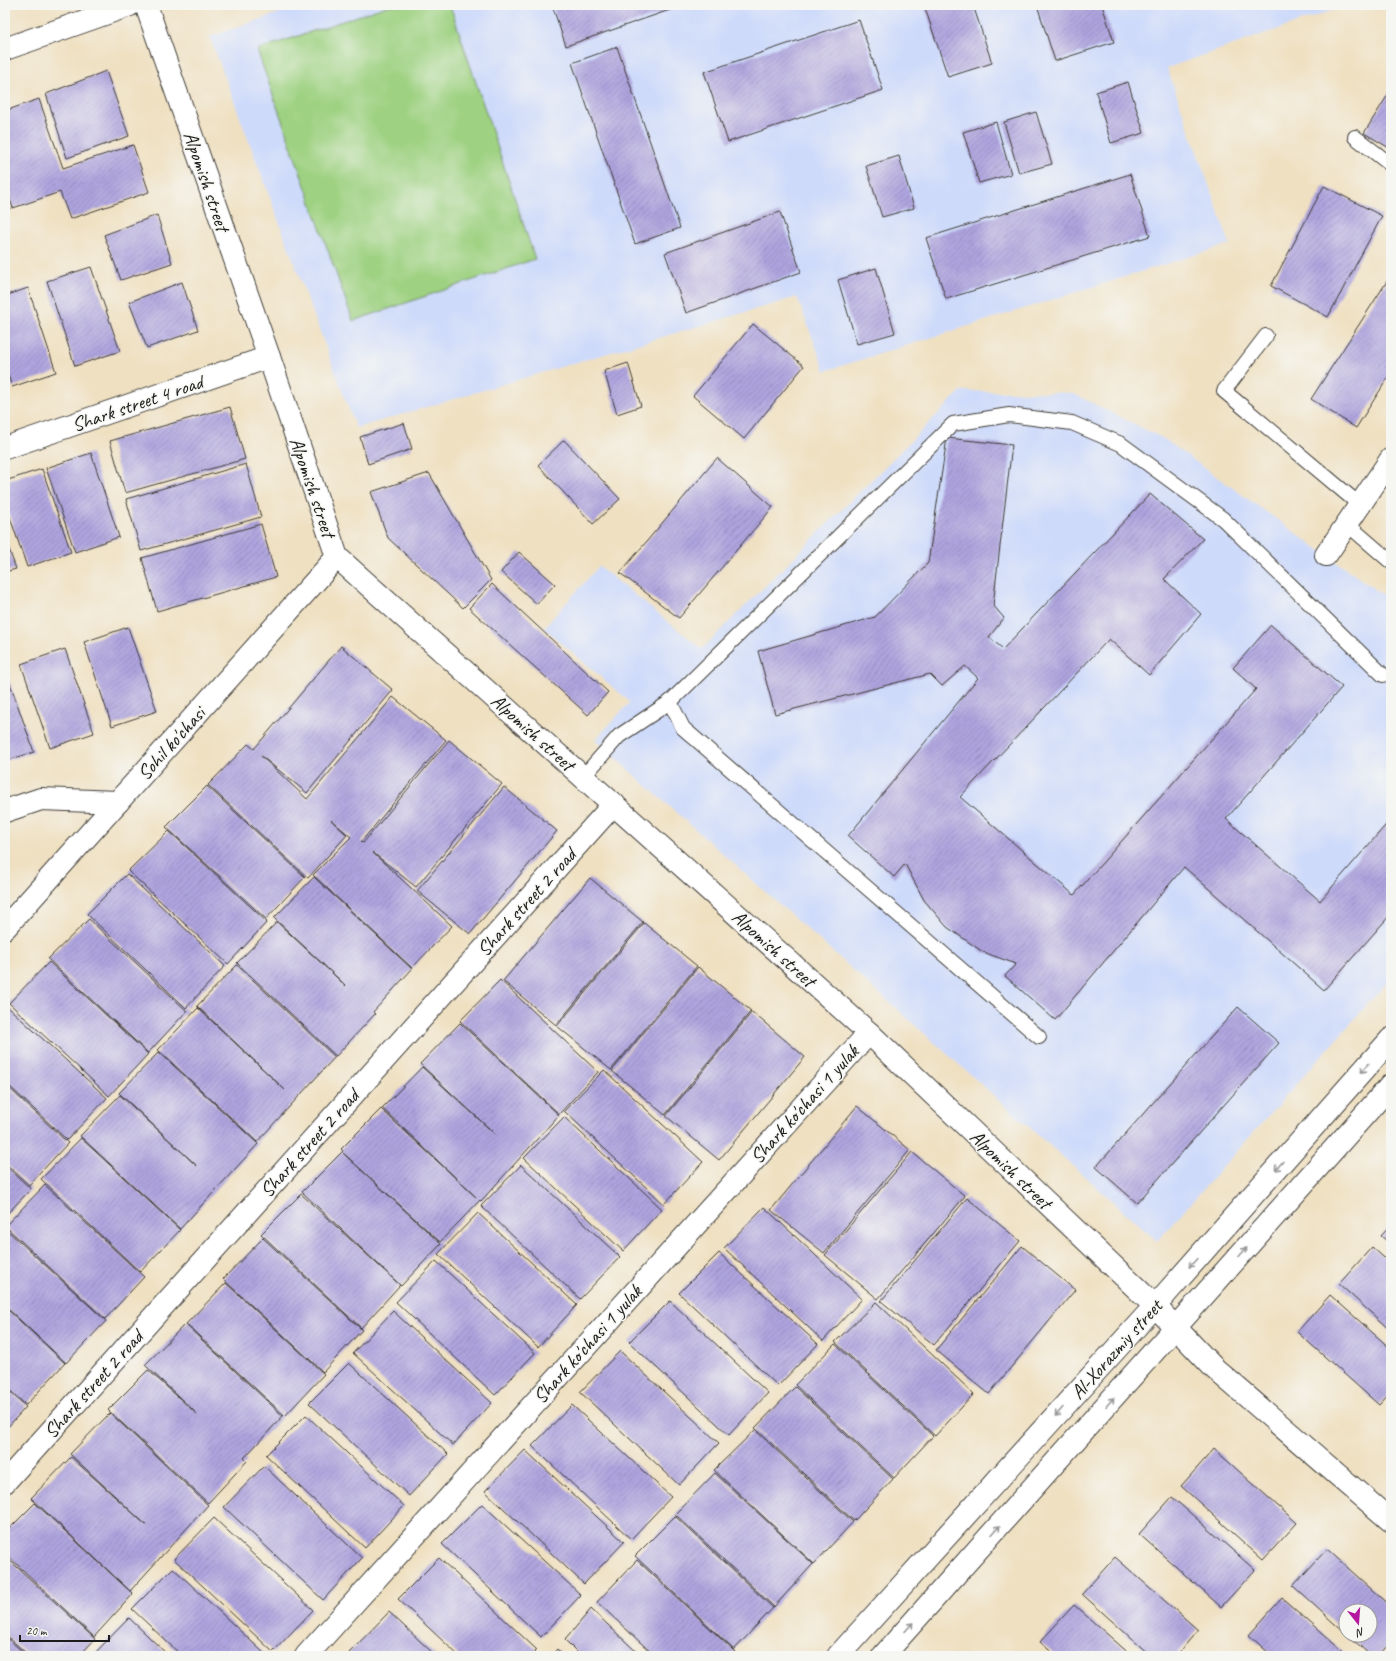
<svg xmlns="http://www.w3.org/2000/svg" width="1396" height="1661" font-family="Caveat,sans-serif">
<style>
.built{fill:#cedafa}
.park{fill:#9ed181;stroke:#5d764e}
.building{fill:url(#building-hatch)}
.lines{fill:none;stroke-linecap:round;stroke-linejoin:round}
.service-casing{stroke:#3c3935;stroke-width:16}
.minor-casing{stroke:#3c3935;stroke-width:24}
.secondary-casing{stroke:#3c3935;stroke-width:24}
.service{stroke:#fff;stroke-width:14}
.minor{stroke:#fff;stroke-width:22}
.secondary{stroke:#fff;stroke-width:22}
.oneway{stroke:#999}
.labels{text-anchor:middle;stroke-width:3;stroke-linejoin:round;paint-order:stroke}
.street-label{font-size:20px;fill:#1c1c1c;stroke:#f6f6f2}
</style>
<defs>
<pattern id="building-hatch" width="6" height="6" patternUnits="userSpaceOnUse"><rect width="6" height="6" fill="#afa4df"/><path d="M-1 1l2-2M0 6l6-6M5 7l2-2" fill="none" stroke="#8e85b4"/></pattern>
</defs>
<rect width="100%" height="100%" fill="#f6f6f2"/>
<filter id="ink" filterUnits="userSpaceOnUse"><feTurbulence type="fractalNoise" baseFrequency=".025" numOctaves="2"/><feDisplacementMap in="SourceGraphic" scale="8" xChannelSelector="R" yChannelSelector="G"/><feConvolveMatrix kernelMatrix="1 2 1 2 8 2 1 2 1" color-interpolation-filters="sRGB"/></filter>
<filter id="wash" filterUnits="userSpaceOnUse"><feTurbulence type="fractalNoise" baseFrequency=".012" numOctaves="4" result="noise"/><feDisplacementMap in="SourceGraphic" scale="16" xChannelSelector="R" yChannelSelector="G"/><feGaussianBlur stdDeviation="0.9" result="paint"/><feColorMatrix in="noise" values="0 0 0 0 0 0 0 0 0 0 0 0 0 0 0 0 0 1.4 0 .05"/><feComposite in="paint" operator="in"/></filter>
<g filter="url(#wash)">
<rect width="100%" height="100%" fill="#efe0c1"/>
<g class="built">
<polygon points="301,5 1348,5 1167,68 1230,244 825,371 797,297 356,428 210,37"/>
<polygon points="961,391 1072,393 1164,439 1391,601 1391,978 1157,1241 595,740 630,702 544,628 599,566 702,649"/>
</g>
<polygon class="park" points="390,5 450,5 535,259 353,321 257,50"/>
<g id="blocks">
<g class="building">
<polygon points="552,5 684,5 566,46"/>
<polygon points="924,5 973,5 992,63 948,77"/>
<polygon points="1037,5 1102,5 1114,42 1055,61"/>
<polygon points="859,20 883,90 728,142 704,72"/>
<polygon points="617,47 680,228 635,244 572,63"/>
<polygon points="106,71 129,136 67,158 46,94"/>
<polygon points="1128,82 1144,133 1111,143 1096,92"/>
<polygon points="1391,90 1391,149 1364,133"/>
<polygon points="39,99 63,168 133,145 149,192 70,219 60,192 13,208 5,185 5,111"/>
<polygon points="1036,112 1052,164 1019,173 1004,122"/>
<polygon points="996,122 1011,174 979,183 963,132"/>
<polygon points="899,156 914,208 882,217 866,166"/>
<polygon points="1130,174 1150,236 946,299 926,238"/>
<polygon points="1324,186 1382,216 1328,317 1271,286"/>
<polygon points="5,194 10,209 5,210"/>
<polygon points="780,212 801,272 686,313 665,253"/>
<polygon points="157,215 172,263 121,280 104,235"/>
<polygon points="91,267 120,351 75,366 47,281"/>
<polygon points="876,268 895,333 857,344 838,280"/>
<polygon points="1391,275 1391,373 1356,428 1311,399"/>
<polygon points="182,282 198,330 147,348 129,302"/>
<polygon points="28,288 56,372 12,387 5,366 5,296"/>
<polygon points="753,324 804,366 744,439 693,396"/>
<polygon points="628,363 641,406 617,414 604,371"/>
<polygon points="230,407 245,459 125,493 110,441"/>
<polygon points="404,423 412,449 368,464 360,437"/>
<polygon points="947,438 1012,445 993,605 1004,618 989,637 1003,649 1150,494 1203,539 1164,579 1201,614 1149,675 1109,639 960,797 1074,895 1256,689 1233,668 1271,625 1342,687 1226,819 1320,901 1391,819 1391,914 1324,990 1184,867 1055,1020 1005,976 1016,964 983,952 947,927 924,900 905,864 894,877 848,836 978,678 965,666 942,686 930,674 775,714 758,651 875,617 928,563"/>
<polygon points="564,440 620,499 593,524 538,465"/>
<polygon points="91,453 119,537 75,552 46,468"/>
<polygon points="717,458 773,507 679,618 620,573"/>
<polygon points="246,464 261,517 141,551 126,499"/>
<polygon points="42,469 71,552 27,567 5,503 5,481"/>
<polygon points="429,473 491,580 463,608 388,538 371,492"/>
<polygon points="261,524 276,577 157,611 142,558"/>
<polygon points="5,538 16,569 5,572"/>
<polygon points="519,552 555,584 537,604 501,572"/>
<polygon points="492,584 608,692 588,715 469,608"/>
<polygon points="128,627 157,711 112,726 84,642"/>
<polygon points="341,646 393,690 307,793 261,756 307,799 393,697 446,740 361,842 363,843 449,740 502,784 416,887 372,852 452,926 412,968 313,875 351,837 331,820 347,835 308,878 208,785 248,744 254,749"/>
<polygon points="65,649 94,733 50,748 21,664"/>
<polygon points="5,669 34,752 5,761"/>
<polygon points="207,786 305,877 266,919 166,827"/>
<polygon points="504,787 557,831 470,934 417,891"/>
<polygon points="169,831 267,922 228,964 128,871"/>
<polygon points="127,874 225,966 186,1008 87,914"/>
<polygon points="314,877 412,969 373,1012 375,1014 336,1056 237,963 277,922 346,986 274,918"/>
<polygon points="590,878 643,922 556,1025 503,981"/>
<polygon points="89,919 187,1011 148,1053 48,959"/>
<polygon points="644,923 697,966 611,1070 557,1026"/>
<polygon points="49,962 148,1054 109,1096 9,1003"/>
<polygon points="237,965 335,1057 257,1142 158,1050 198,1008 285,1090 197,1006"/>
<polygon points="698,967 751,1011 665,1115 612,1071"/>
<polygon points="500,980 598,1072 559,1114 460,1021"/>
<polygon points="8,1007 107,1098 67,1140 5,1082 5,1010"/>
<polygon points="1238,1007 1279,1043 1137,1203 1096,1167"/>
<polygon points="752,1012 805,1057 719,1160 666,1116"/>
<polygon points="460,1023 559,1115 481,1201 480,1200 440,1242 343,1153 441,1244 401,1286 302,1192 343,1151 341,1149 381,1109 476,1197 382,1108 422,1067 496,1135 420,1064"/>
<polygon points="159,1052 258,1144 180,1229 80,1136 120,1095 197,1166 119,1093"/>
<polygon points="604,1070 703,1162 664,1204 564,1111"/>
<polygon points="5,1084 68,1143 29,1185 5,1163"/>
<polygon points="857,1106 910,1150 824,1253 771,1210"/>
<polygon points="564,1117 662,1209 623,1251 524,1158"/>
<polygon points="81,1138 180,1230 140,1272 41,1179"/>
<polygon points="912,1152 965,1196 878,1299 825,1255"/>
<polygon points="5,1165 31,1189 5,1216"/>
<polygon points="521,1165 620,1257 580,1299 481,1206"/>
<polygon points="45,1185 144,1277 105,1319 5,1226"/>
<polygon points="301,1194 400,1285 361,1328 261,1234"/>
<polygon points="967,1198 1020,1241 934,1345 881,1301"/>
<polygon points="764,1207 862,1299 823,1341 724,1248"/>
<polygon points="478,1213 577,1305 538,1347 438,1254"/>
<polygon points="1391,1225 1391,1244 1381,1236"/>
<polygon points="7,1230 106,1321 66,1363 5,1306 5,1232"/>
<polygon points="263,1238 362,1330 323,1372 223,1279"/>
<polygon points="1022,1246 1075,1290 989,1394 936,1350"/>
<polygon points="1372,1247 1391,1264 1391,1331 1339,1284"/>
<polygon points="719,1253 818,1344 778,1386 679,1293"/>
<polygon points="436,1261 535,1353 495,1395 396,1302"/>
<polygon points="226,1283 324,1374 285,1416 186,1324"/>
<polygon points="1330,1295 1391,1349 1391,1392 1379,1405 1297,1332"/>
<polygon points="670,1301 768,1393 729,1435 629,1342"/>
<polygon points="876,1302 974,1394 935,1436 835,1342"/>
<polygon points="5,1307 65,1363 26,1405 5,1386"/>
<polygon points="393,1311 492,1403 453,1445 353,1353"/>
<polygon points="185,1324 283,1416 244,1458 247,1461 208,1503 108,1410 148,1370 197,1414 145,1365"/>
<polygon points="835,1344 933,1436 894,1478 795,1385"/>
<polygon points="620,1351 719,1443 679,1485 580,1392"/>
<polygon points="349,1363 448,1454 409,1496 309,1403"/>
<polygon points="5,1387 26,1407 5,1430"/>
<polygon points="795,1387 893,1479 854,1521 755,1428"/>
<polygon points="572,1405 671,1497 631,1539 532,1446"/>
<polygon points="110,1413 208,1505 130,1591 31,1498 71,1457 146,1525 70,1454"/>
<polygon points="306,1415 404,1506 365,1548 266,1455"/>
<polygon points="755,1430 853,1522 814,1564 714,1470"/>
<polygon points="1214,1449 1297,1523 1263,1560 1181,1486"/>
<polygon points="525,1450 624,1542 584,1584 485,1491"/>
<polygon points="264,1466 362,1558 323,1600 224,1507"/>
<polygon points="715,1473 813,1564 774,1607 675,1514"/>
<polygon points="1172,1497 1255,1570 1221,1607 1139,1534"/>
<polygon points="35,1503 133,1594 94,1637 5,1553 5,1533"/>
<polygon points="482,1504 581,1595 541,1637 442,1544"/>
<polygon points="675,1516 773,1608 734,1650 635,1556"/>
<polygon points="214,1518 313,1610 273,1652 174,1559"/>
<polygon points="1327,1549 1391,1607 1391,1643 1379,1656 1371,1656 1348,1635 1370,1635 1370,1611 1346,1611 1346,1634 1293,1586"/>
<polygon points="5,1556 95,1639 79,1656 29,1656 5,1634"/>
<polygon points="1115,1557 1198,1630 1176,1656 1151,1656 1082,1594"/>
<polygon points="439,1558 537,1650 531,1656 459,1656 398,1599"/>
<polygon points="637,1560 735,1652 732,1656 655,1656 597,1602"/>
<polygon points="173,1568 267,1656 182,1656 132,1609"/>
<polygon points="1282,1598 1348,1656 1272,1656 1249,1635"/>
<polygon points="1074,1605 1132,1656 1056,1656 1040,1642"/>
<polygon points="591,1609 641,1656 581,1656 565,1640"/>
<polygon points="389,1612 436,1656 352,1656 349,1653"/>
<polygon points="129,1618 169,1656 92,1656"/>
<polygon points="5,1636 27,1656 5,1656"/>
<polygon points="557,1649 564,1656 551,1656"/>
</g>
</g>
</g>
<g filter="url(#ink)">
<use href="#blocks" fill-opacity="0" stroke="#3c3935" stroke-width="1"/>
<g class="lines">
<g class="service-casing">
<g id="service">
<polyline points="1355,137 1391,165"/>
<polyline points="1266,336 1224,391 1360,505"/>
<polyline points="1347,524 1391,562"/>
<polyline points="670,702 953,424 1009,415 1072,423 1121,444 1223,519 1383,675"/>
<polyline points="583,777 619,736 670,702 683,728 1039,1037"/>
</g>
</g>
<g class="minor-casing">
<g id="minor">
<polyline points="146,5 269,357 337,557 869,1033 1155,1306 1214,1368 1391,1521"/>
<polyline points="5,49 130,5"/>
<polyline points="5,448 269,357"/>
<polyline points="1326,555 1391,459"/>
<polyline points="5,811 41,799 118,802"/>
<polyline points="5,928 337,557"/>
<polyline points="5,1482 614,804"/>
<polyline points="306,1656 869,1033"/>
</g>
</g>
<g class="secondary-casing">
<g id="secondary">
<polyline points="838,1656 1155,1306 1391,1039"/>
<polyline points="883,1656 1391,1085"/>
</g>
</g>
<use href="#service" class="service"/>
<use href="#minor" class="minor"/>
<use href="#secondary" class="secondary"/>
</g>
<defs><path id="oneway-shaft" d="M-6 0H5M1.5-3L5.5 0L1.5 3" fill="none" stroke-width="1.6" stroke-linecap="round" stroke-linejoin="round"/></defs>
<g class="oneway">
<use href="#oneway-shaft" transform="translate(1365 1068) rotate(131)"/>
<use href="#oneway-shaft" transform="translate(1279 1166) rotate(131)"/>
<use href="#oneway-shaft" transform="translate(1243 1252) rotate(-48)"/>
<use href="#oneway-shaft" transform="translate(1193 1263) rotate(132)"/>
<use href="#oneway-shaft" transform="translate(1110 1402) rotate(-48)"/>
<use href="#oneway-shaft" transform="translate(1059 1412) rotate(132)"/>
<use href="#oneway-shaft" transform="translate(996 1530) rotate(-48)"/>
<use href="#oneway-shaft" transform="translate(909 1627) rotate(-48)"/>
</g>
</g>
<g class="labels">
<g class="street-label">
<text transform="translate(207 181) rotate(71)" y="7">Alpomish street</text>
<text transform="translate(137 403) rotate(-19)" y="7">Shark street 4 road</text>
<text transform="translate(313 487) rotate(71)" y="7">Alpomish street</text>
<text transform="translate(533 732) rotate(42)" y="7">Alpomish street</text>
<text transform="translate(171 743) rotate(-48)" y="7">Sohil ko'chasi</text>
<text transform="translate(526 902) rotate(-48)" y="7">Shark street 2 road</text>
<text transform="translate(774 948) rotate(42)" y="7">Alpomish street</text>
<text transform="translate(804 1104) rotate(-48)" y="7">Shark ko'chasi 1 yulak</text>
<text transform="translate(309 1143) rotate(-48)" y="7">Shark street 2 road</text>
<text transform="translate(1011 1169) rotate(44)" y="7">Alpomish street</text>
<text transform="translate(587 1344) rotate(-48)" y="7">Shark ko'chasi 1 yulak</text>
<text transform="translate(1116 1349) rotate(-48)" y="7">Al-Xorazmiy street</text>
<text transform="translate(93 1384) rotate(-48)" y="7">Shark street 2 road</text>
</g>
</g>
<rect width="1396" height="1661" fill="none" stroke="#f6f6f2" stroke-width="20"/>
<g transform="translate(1358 1623) rotate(163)"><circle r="19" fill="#f6f6f2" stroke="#9f9f9c"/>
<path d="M0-3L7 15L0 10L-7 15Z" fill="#b5179e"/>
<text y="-6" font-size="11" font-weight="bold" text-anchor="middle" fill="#1c1c1c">N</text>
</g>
<path d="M20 1635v6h89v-6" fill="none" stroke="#1c1c1c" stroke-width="2"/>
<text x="26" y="1635" font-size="12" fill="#1c1c1c" stroke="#f6f6f2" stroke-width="3" paint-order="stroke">20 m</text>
</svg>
